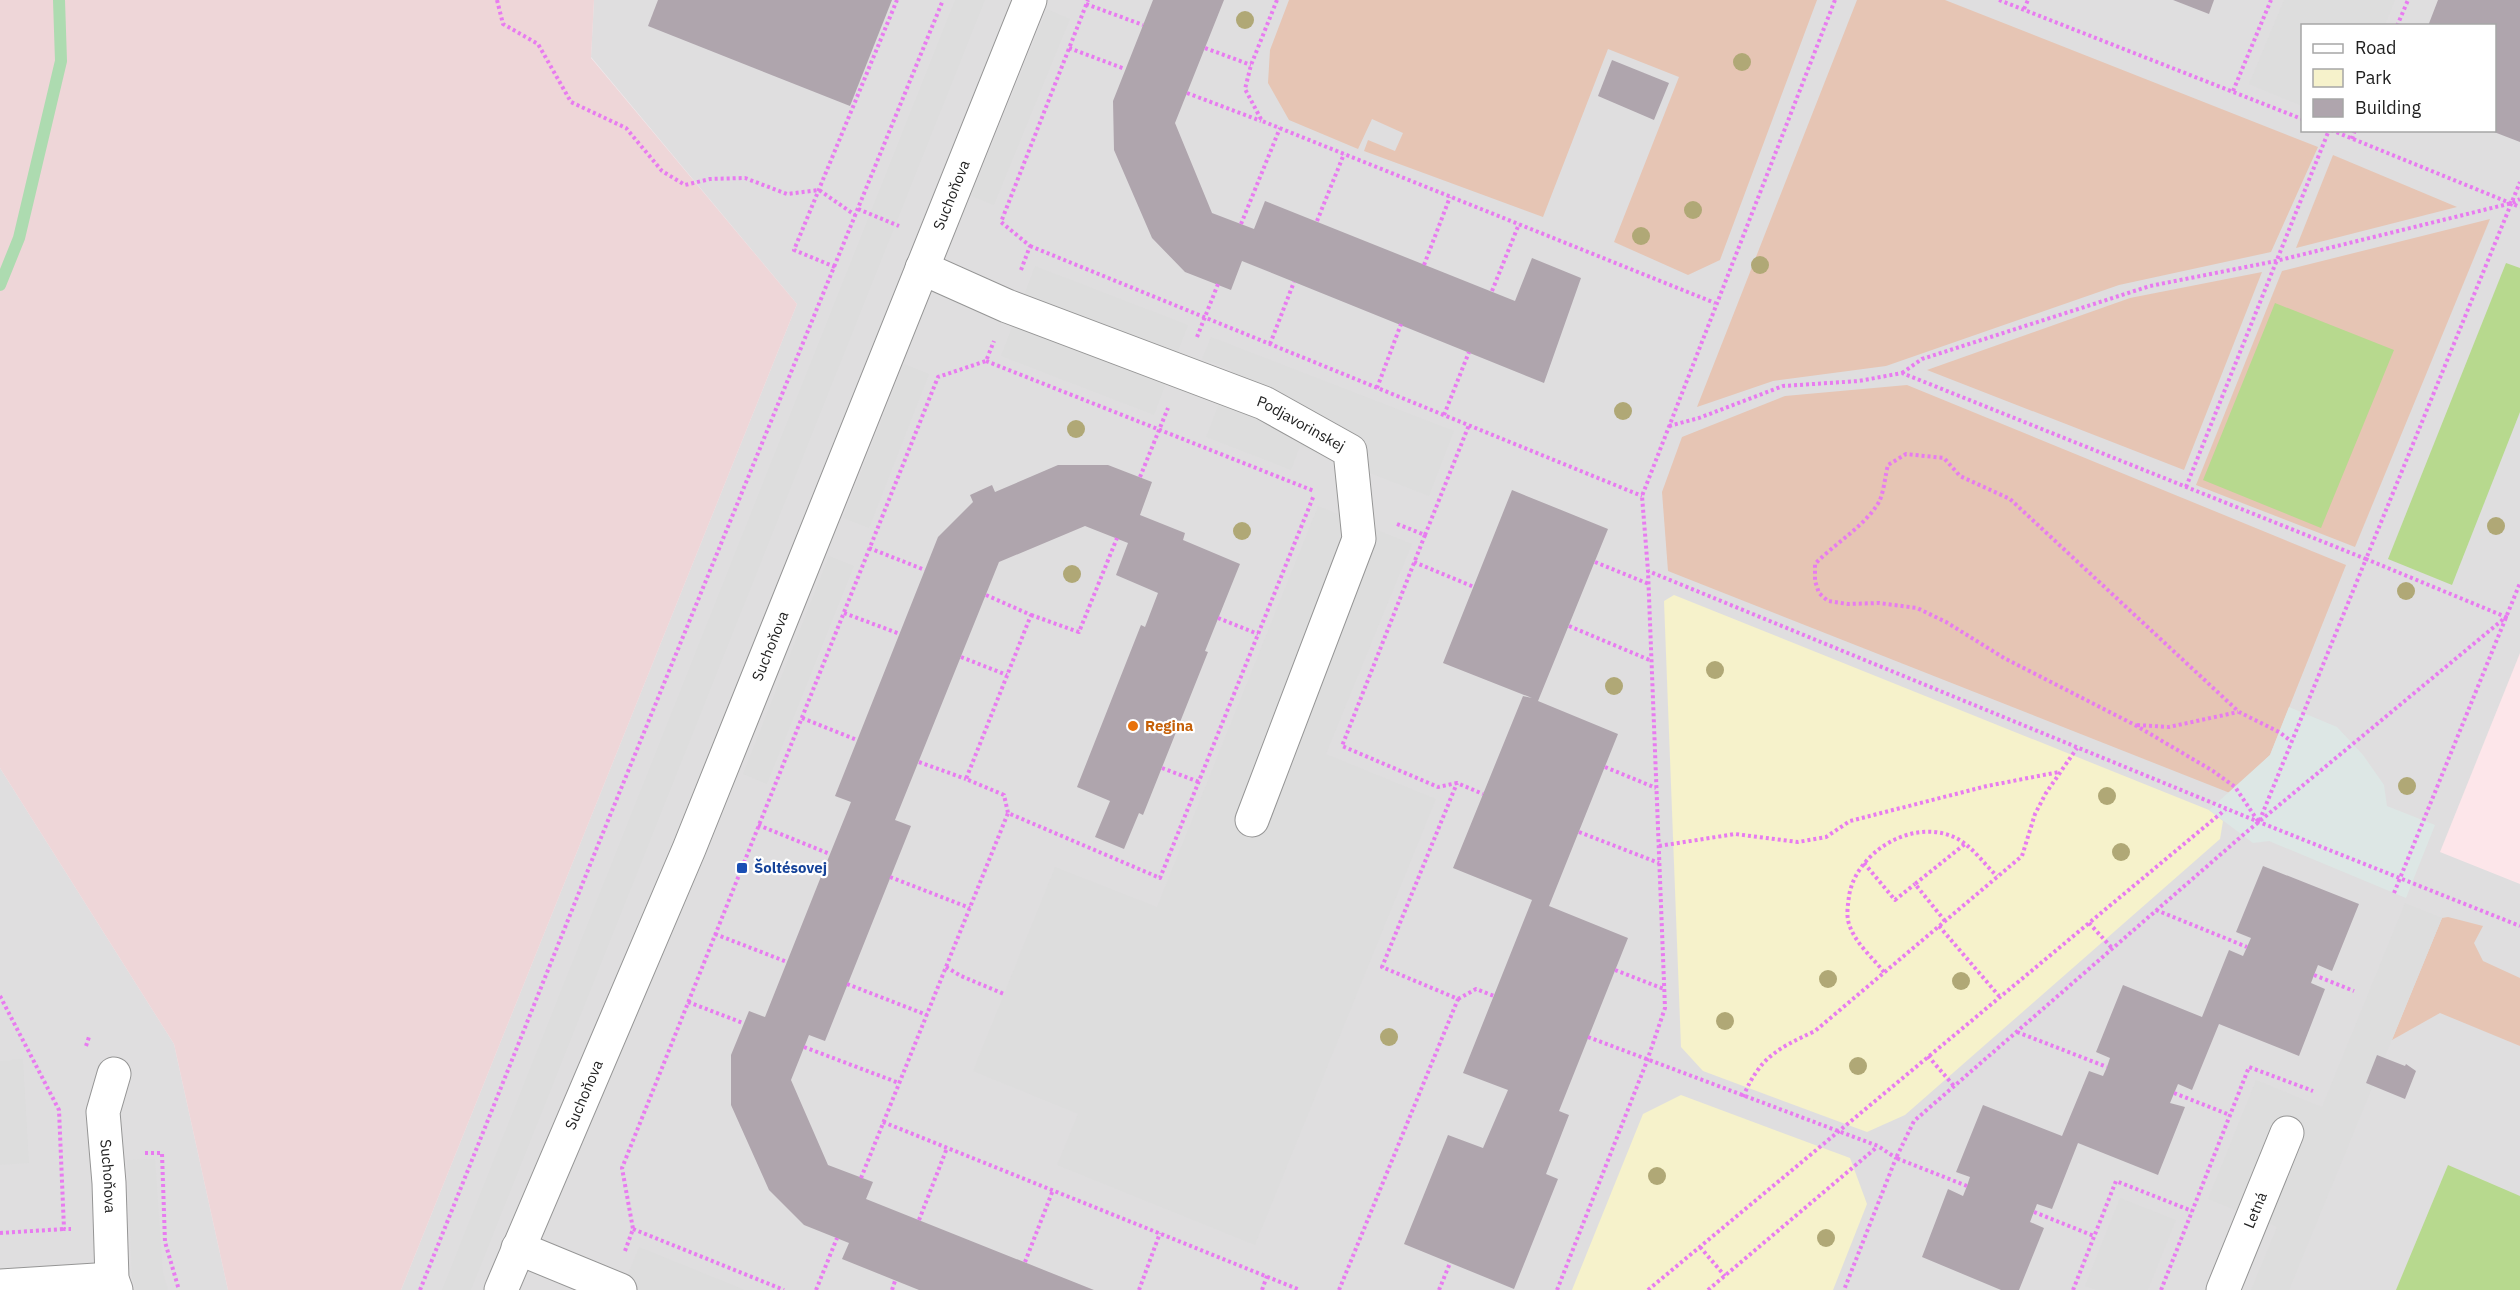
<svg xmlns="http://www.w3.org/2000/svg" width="2520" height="1290" font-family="'IBM Plex Sans',sans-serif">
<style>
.residential{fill:#dfdedf;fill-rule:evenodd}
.education{fill:#fde6ea}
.farmland{fill:#eed6d8}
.grass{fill:#e6c5b4}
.park{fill:#f6f2cb}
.pitch{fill:#b7d98e}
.parking{fill:#ddd}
.plaza{fill:#dde7e5}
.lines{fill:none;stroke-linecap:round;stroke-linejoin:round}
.stream{stroke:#addbb0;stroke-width:12}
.building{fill:#afa5ad}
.minor-casing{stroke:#959595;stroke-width:35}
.path{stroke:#e87bf0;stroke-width:4;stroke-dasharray:3 3;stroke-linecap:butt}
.minor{stroke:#fff;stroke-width:33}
.tree{fill:#b0a876}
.food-dot{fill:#e8710a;stroke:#fff;stroke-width:2}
.transit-dot{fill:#1a4fb4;stroke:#fff;stroke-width:2}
.labels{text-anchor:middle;stroke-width:4.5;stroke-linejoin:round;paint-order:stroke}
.street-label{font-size:15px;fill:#212121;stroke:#fff}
.food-label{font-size:15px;font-weight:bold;fill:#c56008;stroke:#fff;text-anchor:start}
.transit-label{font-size:15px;font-weight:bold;fill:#164399;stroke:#fff;text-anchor:start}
</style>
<rect width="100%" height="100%" fill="#f1e9ed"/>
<g class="residential">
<path d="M594,0H2520V1290H401L797,304L591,57ZM2302,26H2494V130H2302Z"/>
<polygon points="0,768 174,1044 228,1290 0,1290"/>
</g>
<polygon class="education" points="2520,653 2520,884 2440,852"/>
<polygon class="farmland" points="0,0 594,0 591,58 797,304 401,1290 228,1290 174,1044 0,768"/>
<g class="grass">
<polygon points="1289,0 1817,0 1720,260 1688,275 1614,242 1679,77 1608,49 1543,217 1364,151 1368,140 1395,151 1403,133 1372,119 1358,149 1289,120 1268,83 1270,50"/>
<polygon points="1857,0 1945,0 2318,147 2271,252 2119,285 1886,366 1773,381 1697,407"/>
<polygon points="2333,155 2457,207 2296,248"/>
<polygon points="2490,219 2355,547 2196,485 2282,271"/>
<polygon points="2262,272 2184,470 1927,370 2130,298"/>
<polygon points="1907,385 2346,565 2270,755 2230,793 1668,571 1662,492 1682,437 1785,396"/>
<polygon points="2448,917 2483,926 2474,943 2483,961 2520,978 2520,1046 2440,1013 2392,1040 2442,918"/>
</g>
<g class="park">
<polygon points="1674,595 2209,810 2223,821 2220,839 1905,1115 1867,1132 1703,1071 1681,1047 1664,601"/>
<polygon points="1681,1095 1850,1158 1867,1204 1833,1290 1572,1290 1643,1114"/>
</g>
<g class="pitch">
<polygon points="2506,263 2520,268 2520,412 2452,585 2388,559"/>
<polygon points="2275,303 2394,350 2321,528 2203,480"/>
<polygon points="2448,1165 2520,1196 2520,1290 2396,1290"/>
</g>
<g class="parking">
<polygon points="955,0 985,0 471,1290 442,1290"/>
<polygon points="2284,0 2395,0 2385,25 2302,26 2302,106 2249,84"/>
<polygon points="1047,9 1070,19 994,205 971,196"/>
<polygon points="1035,266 1188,325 1154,415 1001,356"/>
<polygon points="1211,337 1454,431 1429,496 1300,446 1291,470 1206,437 1232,370 1202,359"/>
<polygon points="904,364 929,374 869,528 843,518"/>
<polygon points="1318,506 1412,544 1326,754 1436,799 1255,1245 1057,1165 1078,1114 973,1071 1055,867 1157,907"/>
<polygon points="829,556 854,566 767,784 743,774"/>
<polygon points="2405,903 2442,918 2289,1290 2251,1290 2277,1227 2208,1199 2256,1080 2322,1107"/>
<polygon points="23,1059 29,1163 0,1165 0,1061"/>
<polygon points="155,1159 163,1273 168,1290 136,1290 132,1278 127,1160"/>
<polygon points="2120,1198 2176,1220 2148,1290 2096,1290 2085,1286"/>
<polygon points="639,1247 745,1290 622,1290"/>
</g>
<polygon class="plaza" points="2289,707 2337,727 2363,755 2384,785 2387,806 2435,825 2406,898 2269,841 2253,843 2209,810 2270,755"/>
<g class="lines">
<polyline class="stream" points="0,285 19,238 61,61 59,0"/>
</g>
<g class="building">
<polygon points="658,0 892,0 850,106 648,26"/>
<polygon points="1153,0 1224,0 1175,123 1212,213 1254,229 1265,201 1515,301 1532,258 1581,278 1544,383 1242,261 1231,290 1185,272 1152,238 1114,150 1113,101"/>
<polygon points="2173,0 2214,0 2209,14"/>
<polygon points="2438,0 2520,0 2520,142 2494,132 2494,26 2428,26"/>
<polygon points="1612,60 1669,83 1654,120 1598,96"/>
<polygon points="1058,465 1108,465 1152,482 1140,515 1185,533 1183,540 1240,564 1205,651 1208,652 1143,815 1139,813 1124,849 1095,837 1110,801 1077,787 1141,625 1145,627 1158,593 1116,575 1128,543 1085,526 999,562 895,820 911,826 825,1041 809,1035 791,1080 828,1165 873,1182 866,1199 1094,1290 919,1290 842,1259 849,1243 804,1225 769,1190 731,1105 731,1055 749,1011 765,1017 830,854 851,802 835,796 938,537 973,502 970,495 992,485 995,492"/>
<polygon points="1512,490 1608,529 1538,701 1618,734 1549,906 1628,938 1559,1111 1569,1115 1546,1174 1558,1179 1514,1289 1404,1244 1448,1135 1483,1148 1508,1090 1463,1073 1532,900 1453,868 1523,696 1532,698 1443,663"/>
<polygon points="2263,866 2359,904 2332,971 2318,965 2314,975 2311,983 2325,989 2299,1056 2219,1024 2192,1090 2178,1084 2170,1103 2185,1107 2158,1175 2078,1143 2052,1209 2037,1204 2030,1222 2044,1228 2019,1290 2001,1290 1922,1257 1948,1189 1963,1196 1967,1186 1970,1177 1956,1172 1983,1105 2062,1136 2089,1071 2103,1076 2107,1067 2110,1058 2096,1052 2123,985 2202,1017 2229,950 2243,956 2251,938 2236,932"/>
<polygon points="2377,1055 2405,1066 2406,1064 2416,1071 2405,1099 2366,1083"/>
</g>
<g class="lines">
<g class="minor-casing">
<g id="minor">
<path id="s1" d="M922,268L1007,306L1264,403L1350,451L1359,539L1252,820"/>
<path id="s2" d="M114,1074L103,1112L109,1183L112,1279L116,1290"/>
<polyline points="518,1248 620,1290"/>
<polyline points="0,1286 112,1279"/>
<path id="s3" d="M501,1290L689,849L1030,0"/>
<path id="s4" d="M2223,1290L2287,1133"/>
</g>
</g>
<g class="path">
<polyline points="497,0 503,24 538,44 571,102 626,128 662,171 685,185 710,179 745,178 787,194 819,190 855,215"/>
<polyline points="1277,0 1251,65 1245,89 1262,121 1715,303"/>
<polyline points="1835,0 1642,496 1648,571 2259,822 2520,926"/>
<polyline points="1999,0 2302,119"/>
<polyline points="1086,4 1143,25"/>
<polyline points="2024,9 2028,0"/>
<polyline points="2397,26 2408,0"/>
<polyline points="1069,48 1125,69"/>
<polyline points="1205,48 1251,65"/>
<polyline points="2233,91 2271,0"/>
<polyline points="1187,93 1261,121"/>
<polyline points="2331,130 2520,207"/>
<polyline points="2352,139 2355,130"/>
<polyline points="858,209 899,226"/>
<polyline points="1317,221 1344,154"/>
<polyline points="1241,224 1280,128"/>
<polyline points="1030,246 1642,496"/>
<polyline points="1424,265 1450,197"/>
<polyline points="835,267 794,250 897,0"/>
<polyline points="1021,270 1030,246 1001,222 1088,0"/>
<polyline points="1492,291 1519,224"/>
<polyline points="1197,337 1218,284"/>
<polyline points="1270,344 1294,282"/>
<polyline points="986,361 1314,491"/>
<polyline points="1902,373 1922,359 2150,286 2276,261 2512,203 2520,199"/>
<polyline points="1377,388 1401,324"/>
<polyline points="1444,415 1469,352"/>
<polyline points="1669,426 1699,418 1783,386 1859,381 1902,373 2366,559 2520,182"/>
<polyline points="1140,477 1168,408"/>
<polyline points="2186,487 2329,130"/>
<polyline points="1397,524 1425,535 1469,425"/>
<polyline points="1425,535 1342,746 1438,787 1457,783 1483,794"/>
<polyline points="869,548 925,570"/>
<polyline points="1414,562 1474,587"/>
<polyline points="1595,562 1649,584"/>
<polyline points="986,595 1031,615 966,779 1004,795 1008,813 1160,878 1314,495"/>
<polyline points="844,613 900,634"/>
<polyline points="1031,615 1079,632 1117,538"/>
<polyline points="1218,618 1258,634"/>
<polyline points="1569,626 1652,661"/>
<polyline points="961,657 1007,675"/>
<polyline points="802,718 857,740"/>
<polyline points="2137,725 2169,727 2238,712"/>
<polyline points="919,762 966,779"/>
<polyline points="1605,767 1656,788"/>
<polyline points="1162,768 1199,782"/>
<path d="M2258,821L2235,787L2213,771L2135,725L2004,658L1946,622L1917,608L1879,603L1848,604L1828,601L1819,593L1815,581V564C1835,543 1864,527 1879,502C1884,492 1885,476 1888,465L1906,454L1944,458L1960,476L2010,499L2239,712L2279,732L2291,741"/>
<polyline points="758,825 830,854"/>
<polyline points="1579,832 1659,863"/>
<polyline points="1659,846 1735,834 1798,842 1826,837 1850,821 1987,786 2059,772"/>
<polyline points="1864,863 1895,900 1915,884"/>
<polyline points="890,877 970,908"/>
<polyline points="2394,893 2520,583"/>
<polyline points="2156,910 2247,947"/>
<polyline points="1945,921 1915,884 1965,844"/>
<polyline points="2089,923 2112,948"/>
<polyline points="1939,926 1999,996"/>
<polyline points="715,934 787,962"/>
<polyline points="946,967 961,976 1004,994"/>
<polyline points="1615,970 1664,989"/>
<path d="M1884,972C1872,957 1855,943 1849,924C1846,915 1848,905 1849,896C1856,852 1913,817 1956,838C1972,846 1984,864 1997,876"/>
<polyline points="2314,975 2354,991"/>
<polyline points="847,984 927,1015"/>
<polyline points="0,996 59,1110 64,1229 71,1229"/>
<polyline points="1458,999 1476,989 1494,996"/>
<polyline points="688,1002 743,1023"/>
<polyline points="2017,1032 2107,1067"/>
<polyline points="1588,1037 1878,1146 1896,1158 1844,1290"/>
<polyline points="86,1046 89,1037"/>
<polyline points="804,1047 899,1083"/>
<polyline points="1928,1056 1954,1086"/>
<polyline points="2174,1093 2230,1115"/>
<path d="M1743,1097C1760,1057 1777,1049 1815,1031L2022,856L2035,814L2046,793L2077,748"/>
<polyline points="883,1122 1300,1290"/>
<polyline points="145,1153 162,1153 165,1242 179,1290"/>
<polyline points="861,1178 1008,813"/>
<polyline points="1967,1186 1896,1158 1914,1121 2243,835 2506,617 2366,559 2259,822"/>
<polyline points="2034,1212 2094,1236"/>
<polyline points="919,1220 947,1148"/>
<polyline points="633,1229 784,1290"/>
<polyline points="0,1233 64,1229"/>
<polyline points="1700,1247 1725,1276"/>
<polyline points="625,1251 633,1229 622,1168 938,377 986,361 994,341"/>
<polyline points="1025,1262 1053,1190"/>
<polyline points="420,1290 598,845 943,0"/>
<polyline points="816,1290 837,1238"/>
<polyline points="892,1290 895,1281"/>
<polyline points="1139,1290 1160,1233"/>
<polyline points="1262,1290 1267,1276"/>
<polyline points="1339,1290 1458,999 1382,967 1457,783"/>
<polyline points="1439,1290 1450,1263"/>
<polyline points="1557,1290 1647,1061 1665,1008 1648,571"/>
<polyline points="1648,1290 2226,809"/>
<polyline points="1708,1290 1877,1147"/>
<polyline points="2073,1290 2116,1181 2192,1211"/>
<polyline points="2161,1290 2249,1067 2313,1091"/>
</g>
<use href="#minor" class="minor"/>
</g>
<g class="tree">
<circle cx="1245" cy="20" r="9"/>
<circle cx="1742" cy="62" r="9"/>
<circle cx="1693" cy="210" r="9"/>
<circle cx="1641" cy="236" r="9"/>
<circle cx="1760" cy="265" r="9"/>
<circle cx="1623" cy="411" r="9"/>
<circle cx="1076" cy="429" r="9"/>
<circle cx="2496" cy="526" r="9"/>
<circle cx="1242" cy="531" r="9"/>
<circle cx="1072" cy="574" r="9"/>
<circle cx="2406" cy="591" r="9"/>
<circle cx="1715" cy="670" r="9"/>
<circle cx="1614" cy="686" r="9"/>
<circle cx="2407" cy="786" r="9"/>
<circle cx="2107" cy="796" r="9"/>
<circle cx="2121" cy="852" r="9"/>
<circle cx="1828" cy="979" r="9"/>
<circle cx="1961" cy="981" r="9"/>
<circle cx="1725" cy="1021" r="9"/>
<circle cx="1389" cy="1037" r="9"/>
<circle cx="1858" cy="1066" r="9"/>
<circle cx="1657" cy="1176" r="9"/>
<circle cx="1826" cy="1238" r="9"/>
</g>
<circle class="food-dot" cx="1133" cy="726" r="6"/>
<rect class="transit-dot" x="736" y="862" width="12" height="12" rx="3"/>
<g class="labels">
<g class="street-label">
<text dy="5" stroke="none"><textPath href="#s3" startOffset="1184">Suchoňova</textPath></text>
<text dy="5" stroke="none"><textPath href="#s1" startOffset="410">Podjavorinskej</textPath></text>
<text dy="5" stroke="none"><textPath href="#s3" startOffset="698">Suchoňova</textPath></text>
<text dy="5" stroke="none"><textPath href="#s3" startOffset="212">Suchoňova</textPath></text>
<text dy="5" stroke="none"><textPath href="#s2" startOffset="104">Suchoňova</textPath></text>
<text dy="5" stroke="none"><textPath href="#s4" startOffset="86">Letná</textPath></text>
</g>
<g class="food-label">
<text x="1145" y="731">Regina</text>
</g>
<g class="transit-label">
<text x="754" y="873">Šoltésovej</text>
</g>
</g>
<rect x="2301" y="24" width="195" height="108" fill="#ffffff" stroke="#a6a6a6" stroke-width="1.5"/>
<rect x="2313" y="44" width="30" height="9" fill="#ffffff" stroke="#a6a6a6" stroke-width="1.5"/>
<text x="2355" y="54" font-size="18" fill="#212121">Road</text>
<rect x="2313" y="69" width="30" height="18" fill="#f6f2cb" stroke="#a6a6a6" stroke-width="1.5"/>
<text x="2355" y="84" font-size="18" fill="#212121">Park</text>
<rect x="2313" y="99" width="30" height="18" fill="#afa5ad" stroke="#a6a6a6" stroke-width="1.5"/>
<text x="2355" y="114" font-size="18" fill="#212121">Building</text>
</svg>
